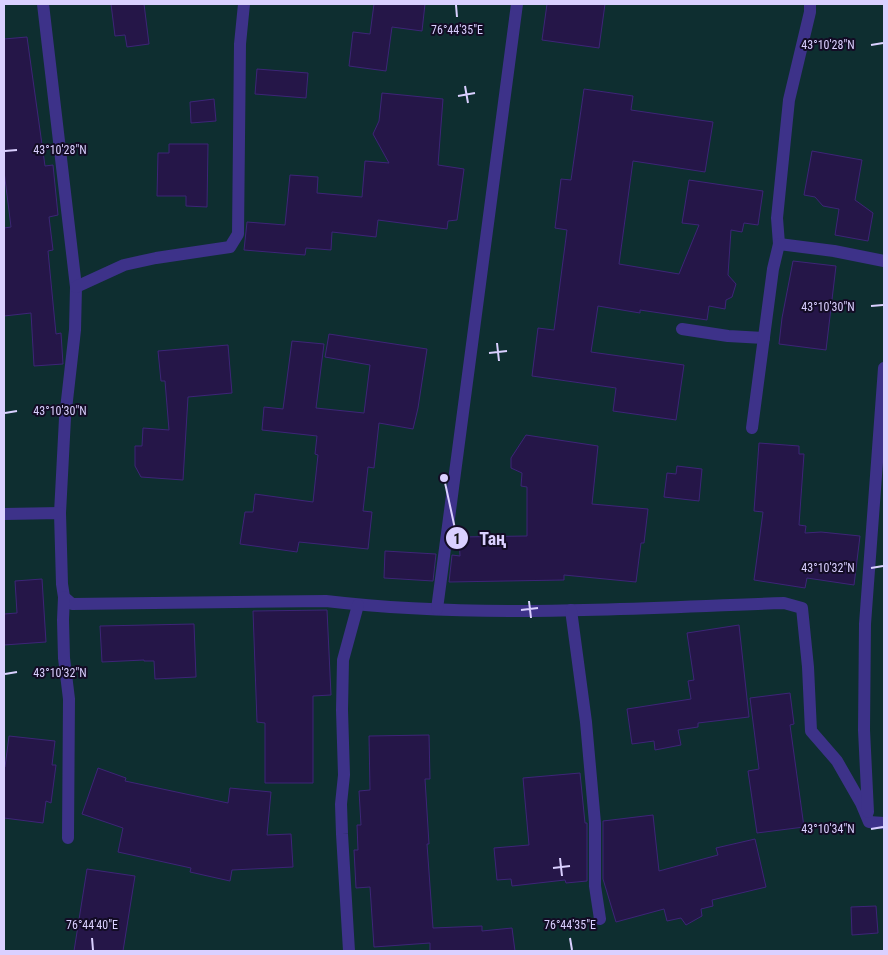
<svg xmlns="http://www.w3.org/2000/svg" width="888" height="955" font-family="'Roboto Condensed',sans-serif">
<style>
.green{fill:#0e2e30}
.building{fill:#251648;stroke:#3d2577}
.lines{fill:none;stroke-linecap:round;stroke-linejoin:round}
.minor{stroke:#3d3289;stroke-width:12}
.ticks{fill:none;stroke:#dad0ff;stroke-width:2}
.ticks-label{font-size:12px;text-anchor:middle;fill:#dad0ff;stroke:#130c25;stroke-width:4;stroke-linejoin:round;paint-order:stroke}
.leader{fill:none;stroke:#dad0ff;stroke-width:2}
.callout-dot{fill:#dad0ff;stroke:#130c25;stroke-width:2}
.mark-label{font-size:15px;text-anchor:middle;font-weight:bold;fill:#111}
.callout-label{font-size:18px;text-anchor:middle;font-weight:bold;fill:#dad0ff;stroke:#130c25;stroke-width:4;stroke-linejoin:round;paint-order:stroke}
</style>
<rect width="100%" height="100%" fill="#130c25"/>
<rect class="green" x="4" y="4" width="880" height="947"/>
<g class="building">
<polygon points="111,4 144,4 149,44 127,47 125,35 115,36"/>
<polygon points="374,4 425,4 422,31 392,27 386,71 349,66 353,32 370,34"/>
<polygon points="547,4 605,4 599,48 542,40"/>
<polygon points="27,37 45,166 53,165 58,215 49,217 53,250 48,251 56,334 61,333 63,364 34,366 31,313 4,316 4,228 11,227 4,171 4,39"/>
<polygon points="257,69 308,73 306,98 255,94"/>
<polygon points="584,89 633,96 631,110 713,122 705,172 633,161 619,264 679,274 699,225 682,223 689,180 763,191 758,225 744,223 742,232 731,230 728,275 736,284 732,297 726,300 725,309 709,306 707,320 640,310 640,313 598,306 591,352 684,365 676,420 613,411 616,388 532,376 538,328 554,330 567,230 555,228 561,179 571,180"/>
<polygon points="382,93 443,99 438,165 464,169 457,220 448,221 447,229 378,220 376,237 332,232 331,250 306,248 305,255 244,250 247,222 285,225 290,175 318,177 317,193 362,197 365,161 389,163 373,134 379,121"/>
<polygon points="214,99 216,121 191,123 190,102"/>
<polygon points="169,144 208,144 207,207 186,206 186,196 157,196 158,153 169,153"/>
<polygon points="812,151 862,160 855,200 873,213 868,241 835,235 839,209 823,206 815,197 804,195"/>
<polygon points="793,261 836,266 826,350 779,344 782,318"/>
<polygon points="329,334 427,349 418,408 413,429 379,423 374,468 368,467 363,511 372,512 368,549 299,542 297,552 240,544 245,512 253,512 255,494 313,502 318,455 315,454 317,436 262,430 264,407 283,409 292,341 324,344 316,408 364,413 370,365 325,357"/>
<polygon points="228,345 232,393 188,397 183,480 141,477 135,466 135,446 142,446 143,428 169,430 165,381 161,381 158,351"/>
<polygon points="526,435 598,446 592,504 648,509 644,543 641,543 636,582 564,575 564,580 449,582 452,555 460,556 459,537 527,536 527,487 521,486 522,473 511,468 511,458"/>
<polygon points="759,443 799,446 799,454 804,454 799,525 806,526 805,533 821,532 860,536 854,585 807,578 805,588 754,580 763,512 754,511"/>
<polygon points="677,466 702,469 699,501 664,497 667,473 676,474"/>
<polygon points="385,551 436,554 433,581 384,578"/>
<polygon points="42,579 46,642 4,645 4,614 17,613 15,581"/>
<polygon points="327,610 331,695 313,696 313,783 265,783 265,723 257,722 253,611"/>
<polygon points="194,624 196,677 155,679 154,661 144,661 144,660 102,662 100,626"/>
<polygon points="739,625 749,717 698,723 698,727 678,730 681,745 655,750 654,741 632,744 627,709 691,699 688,681 694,680 687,633"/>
<polygon points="790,693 794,724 790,725 804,827 757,833 748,771 759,769 750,698"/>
<polygon points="429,735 430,779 425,779 429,844 427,844 433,928 482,926 482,931 512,928 515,951 430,951 430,943 374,947 370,887 356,888 354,850 358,850 357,825 361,825 359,791 370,790 369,736"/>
<polygon points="9,736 55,741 52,765 56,765 51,803 46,801 43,823 4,818 4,767 5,767"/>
<polygon points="98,768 126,778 125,781 228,803 230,788 271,792 267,835 291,834 293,867 232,870 230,881 190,872 191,868 118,852 123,828 82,814"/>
<polygon points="580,773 585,823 587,823 587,881 566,883 565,880 512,886 511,879 497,880 494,848 529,845 523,778"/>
<polygon points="653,815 659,871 718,855 716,848 755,839 766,887 712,900 713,906 701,909 702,916 686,925 681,918 667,921 664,909 616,922 603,879 603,821"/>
<polygon points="87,869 135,876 123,951 74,951"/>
<polygon points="876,906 878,933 852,935 851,907"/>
</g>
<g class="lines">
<g class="minor">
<polyline points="43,4 76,287 75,330 65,418 60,513"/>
<polyline points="779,244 777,218 789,100 810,12 810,4"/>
<polyline points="76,287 124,265 156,258 230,247 238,234 240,44 244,4"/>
<polyline points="682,329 728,336 764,338"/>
<polyline points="752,428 773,269 779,244 834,251 884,261"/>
<path d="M4,514L60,513L62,584L64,597L72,604L326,601C478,619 632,608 784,603L802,608L808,667L811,731L837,761L861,803L869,822L884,823"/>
<polyline points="64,597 63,620 64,658 69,699 68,838"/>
<polyline points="437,609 517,4"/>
<polyline points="571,610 586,722 595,823 595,886 600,919"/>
<polyline points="868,812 864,730 865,624 884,368"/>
<polyline points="349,951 342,834 341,804 344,775 342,710 343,660 358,605"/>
</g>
</g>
<path class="ticks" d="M456,5L457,17M871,45L883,43M465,86L468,103M458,96L475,93M5,151L17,150M871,306L883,305M497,343L499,361M489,353L507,351M5,413L17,411M871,568L883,566M529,601L531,618M521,610L538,608M5,674L17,672M871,829L883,827M560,858L562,876M553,868L570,866M92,938L93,950M570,938L572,950"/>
<g class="ticks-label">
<text x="457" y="34">76°44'35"E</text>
<text x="828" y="49">43°10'28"N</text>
<text x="60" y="154">43°10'28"N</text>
<text x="828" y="311">43°10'30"N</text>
<text x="60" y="415">43°10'30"N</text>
<text x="828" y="572">43°10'32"N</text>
<text x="60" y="677">43°10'32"N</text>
<text x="828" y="833">43°10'34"N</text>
<text x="92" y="929">76°44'40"E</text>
<text x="570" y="929">76°44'35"E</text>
</g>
<path class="leader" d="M444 478L457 538"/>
<g class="callout-dot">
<circle cx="444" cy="478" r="5"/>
<circle cx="457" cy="538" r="12"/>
</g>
<g class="mark-label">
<text x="457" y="544">1</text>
</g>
<g class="callout-label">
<text x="493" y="545">Таң</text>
</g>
<rect width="888" height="955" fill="none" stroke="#dad0ff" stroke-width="10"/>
</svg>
